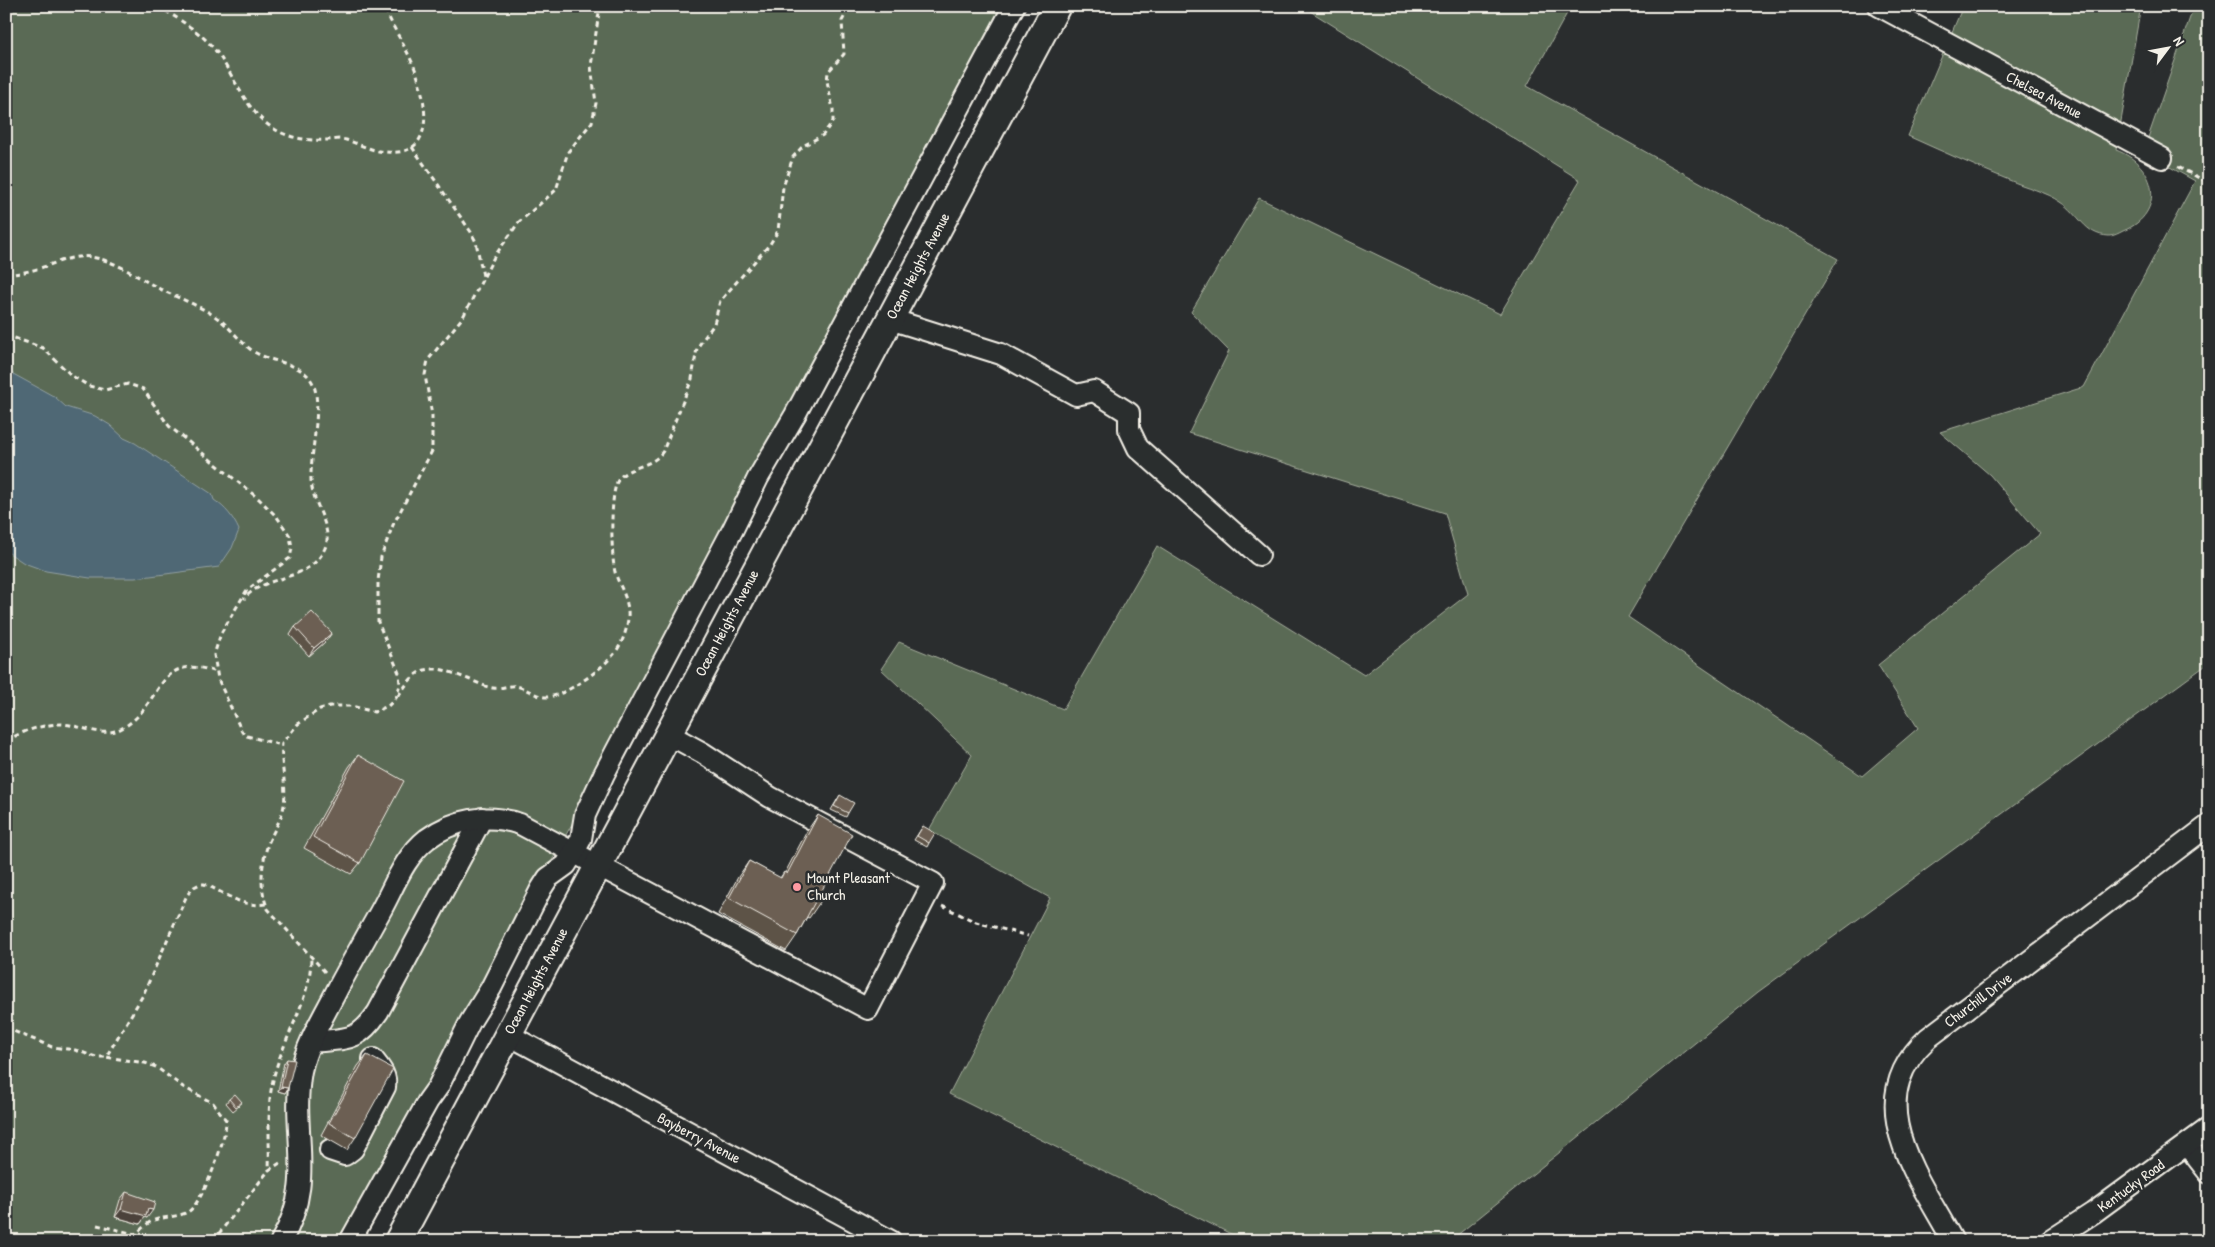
<svg xmlns="http://www.w3.org/2000/svg" width="2215" height="1247" font-family="'Patrick Hand',sans-serif">
<style>
.green{fill:#5a6b55;stroke:#a7ae9e}
.water{fill:#4f6874;stroke:#919fa2}
.lines{fill:none;stroke-linecap:round;stroke-linejoin:round}
.minor-casing{stroke:#f4f1e8;stroke-width:24}
.major-casing{stroke:#f4f1e8;stroke-width:30}
.path{stroke:#f4f1e8;stroke-width:3;stroke-dasharray:5 4;stroke-linecap:butt}
.minor{stroke:#2a2d2e;stroke-width:20}
.major{stroke:#2a2d2e;stroke-width:26}
.wall{fill:#5d5247;stroke:#f4f1e8}
.shaded-wall{fill:#4c423a;stroke:#f4f1e8}
.building{fill:#6c5f53;stroke:#f4f1e8}
.poi-dot{fill:#ff9aa2;stroke:#2a2d2e;stroke-width:2}
.labels{text-anchor:middle;stroke-width:5;stroke-linejoin:round;paint-order:stroke}
.street-label{font-size:15px;fill:#f4f1e8;stroke:#2a2d2e}
.poi-label{font-size:15px;fill:#f4f1e8;stroke:#2a2d2e;text-anchor:start}
</style>
<rect width="100%" height="100%" fill="#2a2d2e"/>
<filter id="ink" filterUnits="userSpaceOnUse"><feTurbulence type="fractalNoise" baseFrequency=".02" numOctaves="2"/><feDisplacementMap in="SourceGraphic" scale="10" xChannelSelector="R" yChannelSelector="G"/><feConvolveMatrix kernelMatrix="1 2 1 2 8 2 1 2 1" color-interpolation-filters="sRGB"/></filter>
<g filter="url(#ink)">
<g class="green">
<polygon points="6,6 1017,6 345,1241 6,1241"/>
<polygon points="1302,6 1571,6 1527,86 1838,259 1628,617 1862,776 1918,728 1878,665 2040,534 1990,475 1940,432 2084,387 2195,181 2143,152 2194,6 2209,6 2209,663 1758,992 1450,1241 1245,1241 949,1094 1050,898 929,830 972,755 881,669 899,642 1063,709 1157,546 1364,675 1468,594 1445,513 1189,433 1229,351 1191,312 1259,198 1500,314 1580,180"/>
<path d="M1963,6H2141L2116,150C2157,165 2167,213 2123,231C2119,233 2114,236 2109,236C2084,235 2080,214 2061,202C2047,192 2025,187 2009,180C1975,166 1941,151 1908,136Z"/>
</g>
<path class="water" d="M6,370L55,397L66,407L95,416L110,425L124,438L135,443L212,494L214,500C226,508 233,517 239,530L232,548L219,567L135,578H90L46,571L24,563L6,551Z"/>
<g class="lines">
<g class="minor-casing">
<g id="minor">
<polyline points="1879,6 2162,158"/>
<polyline points="890,319 1001,354 1076,395 1094,391 1129,413 1129,429 1138,448 1259,555"/>
<polyline points="507,1034 891,1241"/>
<path d="M312,1042C347,1038 357,1043 378,1012L482,818"/>
<polyline points="2187,1145 2209,1173"/>
<path d="M330,1150L345,1155L353,1149L385,1087C387,1075 380,1068 373,1059"/>
<path d="M281,1241C317,1180 290,1133 301,1071C307,1042 325,1014 338,988C352,962 366,937 380,912C394,887 404,857 427,839C454,819 488,813 520,824L868,1009L933,883L770,797L703,753L668,734"/>
<polyline points="350,1241 428,1101 438,1087 470,1022 491,988 541,889 548,878 566,865 574,852 581,839 585,815 604,774 733,529 758,478 795,415 1014,6"/>
<path d="M1953,1241C1918,1176 1858,1102 1928,1038L2209,825"/>
<polyline points="2050,1241 2093,1213 2209,1128"/>
</g>
</g>
<g class="major-casing">
<polyline id="major" points="398,1241 1057,6"/>
</g>
<g class="path">
<path d="M158,6C178,19 200,31 215,50C233,73 243,105 267,124C285,138 305,141 327,140C334,140 339,138 346,140C359,144 372,151 386,152C432,157 428,113 419,81C412,55 394,32 384,6"/>
<polyline points="412,147 471,232 476,242 483,276"/>
<polyline points="2178,167 2209,183"/>
<path d="M6,275C14,274 21,273 29,271C49,267 70,254 91,257C117,261 137,277 160,289C180,299 202,306 220,320C233,330 242,345 256,353C275,364 305,362 314,386C322,409 310,454 311,480C312,504 334,528 325,548C310,583 265,573 244,599"/>
<polyline points="6,335 43,348 72,376 89,386 105,390 128,384 143,389 169,426 259,499 277,517 290,536 292,548 290,558 247,590 221,633 214,655 218,679 242,732 247,736 282,745"/>
<path d="M398,696C405,687 413,673 425,670C442,666 453,674 468,679C476,682 485,687 493,688C501,689 508,685 516,686C527,688 537,698 548,697C567,695 602,669 614,654C624,642 631,620 627,604C625,593 618,583 615,572C611,555 610,498 617,482C625,465 652,469 663,451L692,379L697,348L714,324L720,301L770,244L778,231L783,187L793,157L803,146L823,135L833,121V109L827,81L828,72L844,54L842,21L850,6"/>
<path d="M6,740C13,738 18,734 24,732C34,728 50,724 61,724C83,725 104,740 124,727C163,704 156,651 216,672"/>
<polyline points="942,906 976,922 1028,936"/>
<path d="M325,972L268,909C259,889 261,865 268,844C273,831 282,819 284,805C287,784 280,763 282,743L298,724L320,709L330,706H352L374,712L388,706L396,698L400,685L399,673L378,622V581L381,557L393,525L432,451V415L425,375L428,360L463,317L494,257L519,222L556,190L568,152L592,122L596,103L591,66L600,6"/>
<polyline points="6,1028 52,1047 75,1050 96,1057 106,1057"/>
<path d="M280,1163L269,1170C270,1145 267,1109 272,1085C280,1041 311,1003 311,957"/>
<polyline points="97,1225 135,1234"/>
<path d="M155,1241L135,1234C140,1231 145,1225 150,1222C161,1216 176,1218 188,1212C203,1203 227,1138 226,1120L213,1103L183,1087L156,1067L145,1063L106,1057L143,995L187,895L194,887L200,884H204C226,893 241,908 266,904"/>
<polyline points="213,1241 269,1170"/>
</g>
<use href="#minor" class="minor"/>
<use href="#major" class="major"/>
</g>
<g class="wall">
<polygon points="295,627 326,641 309,656 290,635"/>
<polygon points="358,755 360,863 351,874 304,848 349,767"/>
<polygon points="840,795 848,813 846,817 831,810"/>
<polygon points="818,815 821,892 820,902 809,918 807,917 797,935 786,951 718,914 738,877 749,861 780,878 784,872 785,873 807,831"/>
<polygon points="923,826 929,843 927,847 914,840"/>
<polygon points="367,1055 355,1138 347,1150 321,1135 358,1066"/>
<polygon points="287,1059 285,1093 278,1091 284,1063"/>
<polygon points="229,1099 239,1106 233,1111 226,1103"/>
<polygon points="126,1192 147,1218 145,1217 140,1224 115,1217 120,1200"/>
</g>
<g class="shaded-wall">
<polygon points="332,633 326,641 309,656 314,648"/>
<polygon points="281,1087 288,1088 285,1093 278,1091"/>
<polygon points="121,1209 148,1209 153,1210 147,1218 145,1217 140,1224 115,1217"/>
</g>
<g class="building">
<polygon points="312,612 332,633 314,648 295,627"/>
<polygon points="358,755 404,781 360,863 313,837"/>
<polygon points="840,795 854,803 848,813 834,806"/>
<polygon points="818,815 852,834 821,892 824,894 820,902 816,900 797,935 729,898 749,861 781,878 784,872 787,874"/>
<polygon points="923,826 935,833 929,843 917,836"/>
<polygon points="367,1055 393,1069 355,1138 329,1123"/>
<polygon points="287,1059 295,1060 288,1088 281,1087"/>
<polygon points="235,1094 242,1102 236,1107 229,1099"/>
<polygon points="126,1192 155,1202 153,1210 148,1209 146,1216 121,1209"/>
</g>
</g>
<circle class="poi-dot" cx="797" cy="887" r="5"/>
<g class="labels">
<g class="street-label">
<text transform="translate(2044 95) rotate(28)" y="5">Chelsea Avenue</text>
<text transform="translate(918 266) rotate(-62)" y="5">Ocean Heights Avenue</text>
<text transform="translate(727 623) rotate(-62)" y="5">Ocean Heights Avenue</text>
<text transform="translate(536 981) rotate(-62)" y="5">Ocean Heights Avenue</text>
<text transform="translate(1978 1000) rotate(-37)" y="5">Churchill Drive</text>
<text transform="translate(699 1138) rotate(28)" y="5">Bayberry Avenue</text>
<text transform="translate(2131 1186) rotate(-36)" y="5">Kentucky Road</text>
</g>
<g class="poi-label">
<text x="807" y="883">Mount Pleasant<tspan x="807" dy="17">Church</tspan></text>
</g>
</g>
<rect width="2215" height="1247" fill="none" stroke="#2a2d2e" stroke-width="25"/>
<rect x="12" y="12" width="2190" height="1222" fill="none" stroke="#f4f1e8" stroke-width="2" filter="url(#ink)"/>
<g transform="translate(2168 48) rotate(58)" stroke="#2a2d2e" stroke-width="4" paint-order="stroke">
<path d="M0-4L9 19L0 12L-9 19Z" fill="#f4f1e8"/>
<text y="-8" font-size="14" font-weight="bold" text-anchor="middle" fill="#f4f1e8">N</text>
</g>
</svg>
